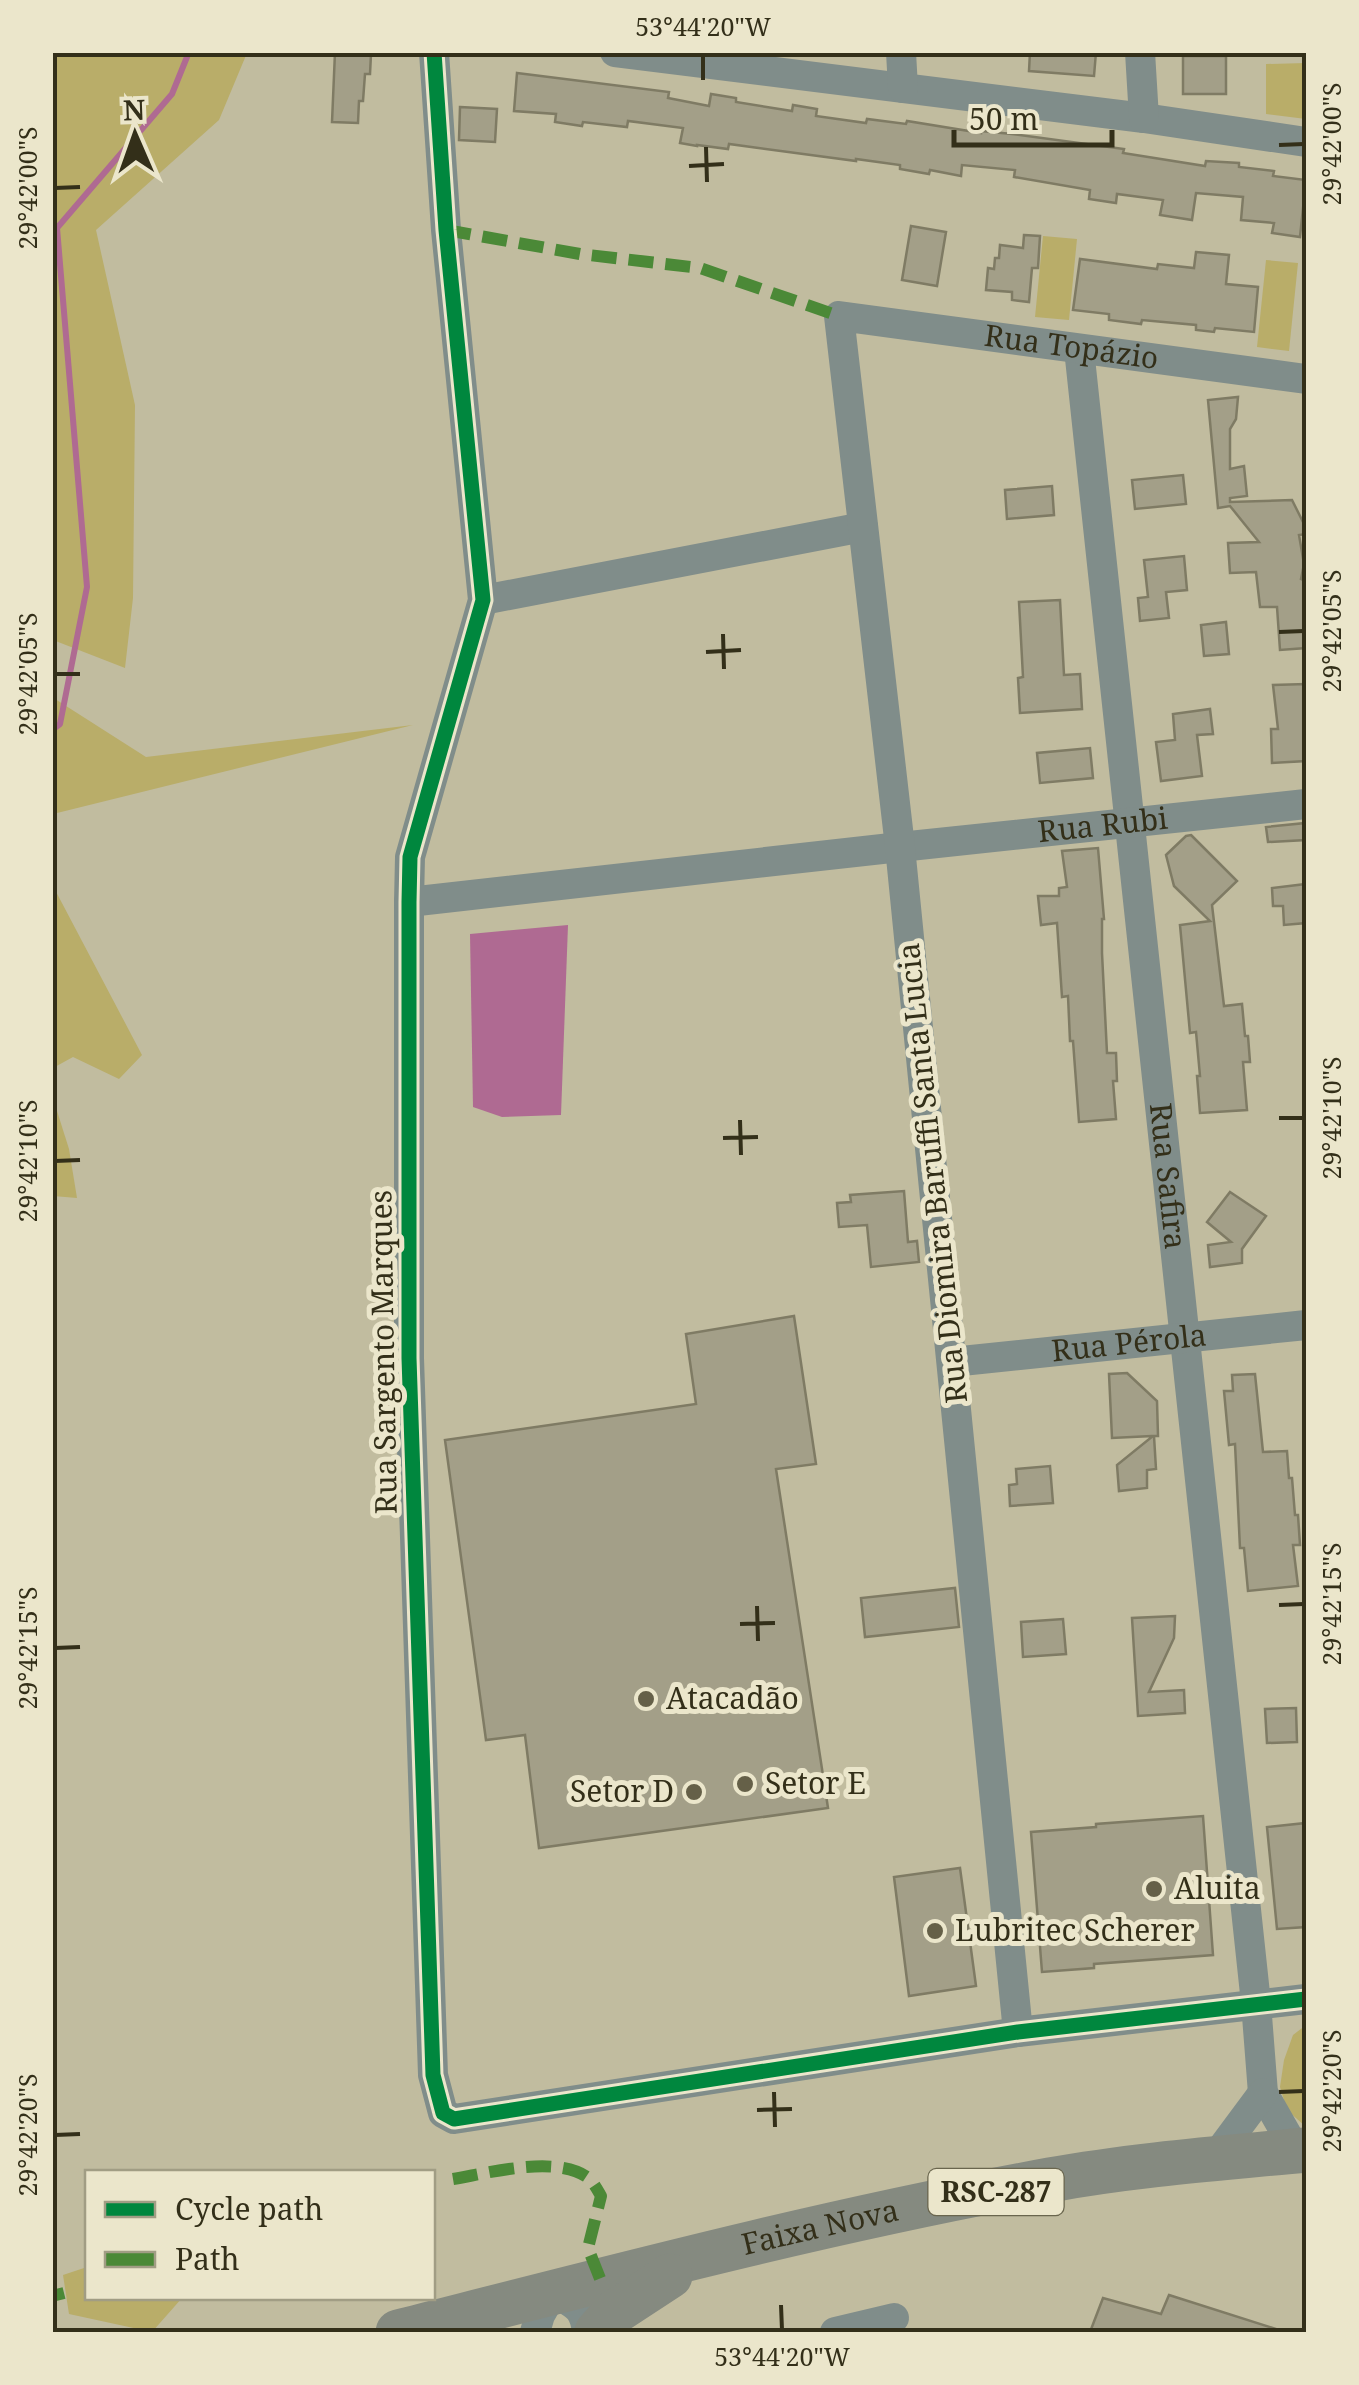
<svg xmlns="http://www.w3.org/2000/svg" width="1359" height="2385" font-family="'Noto Serif',serif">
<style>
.green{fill:#b9ad69}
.water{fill:#af6a92}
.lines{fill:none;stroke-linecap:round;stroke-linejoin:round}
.stream{stroke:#af6a92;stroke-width:6}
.building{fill:#a39f88;stroke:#7f7b64;stroke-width:2.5}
.minor{stroke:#808d8a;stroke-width:30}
.highway{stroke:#858a80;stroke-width:45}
.quiet{stroke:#4b8937;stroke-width:12;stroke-dasharray:25 12;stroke-linecap:butt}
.cycleway-casing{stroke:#ebe6cb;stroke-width:21}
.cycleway{stroke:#00873e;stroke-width:15}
.ticks{fill:none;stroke:#332f19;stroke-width:4}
.poi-dot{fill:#656048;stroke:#ebe6cb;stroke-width:4}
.labels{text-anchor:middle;stroke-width:10;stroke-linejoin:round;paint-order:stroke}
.shield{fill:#ebe6cb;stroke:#6a664e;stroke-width:2.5}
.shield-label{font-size:28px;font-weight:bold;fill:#332f19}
.street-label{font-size:30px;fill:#332f19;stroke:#ebe6cb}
.poi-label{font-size:30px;fill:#332f19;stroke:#ebe6cb;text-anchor:start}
.neatline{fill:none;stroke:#332f19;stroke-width:4}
.ticks-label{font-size:25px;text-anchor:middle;fill:#332f19}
</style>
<rect width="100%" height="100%" fill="#c1bc9f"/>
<g class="green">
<polygon points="52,53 247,53 219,120 96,230 135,405 133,598 125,668 53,640"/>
<polygon points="1306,63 1306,119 1266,114 1266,64"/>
<polygon points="1043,236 1077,239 1069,320 1035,317"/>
<polygon points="1266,260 1298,263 1289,351 1257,347"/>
<polygon points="52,697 146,757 413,725 53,814"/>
<polygon points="53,886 142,1055 119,1079 73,1057 53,1068"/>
<polygon points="52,1095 69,1149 77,1198 53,1196"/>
<polygon points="1306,2025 1306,2127 1287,2110 1280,2087 1284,2060 1293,2035"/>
<polygon points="87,2267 88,2298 182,2298 152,2332 69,2314 63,2275"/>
</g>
<polygon class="water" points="568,925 561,1115 502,1117 473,1107 470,934"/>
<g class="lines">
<polyline class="stream" points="52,730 60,724 87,587 57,228 172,94 189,52"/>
</g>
<g class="building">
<polygon points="335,52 371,54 370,74 365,74 363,101 359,101 358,123 332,122"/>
<polygon points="1030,52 1096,52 1094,76 1029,71"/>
<rect x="1183" y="56" width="43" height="38"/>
<polygon points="517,73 669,92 668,98 709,106 711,94 736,98 736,102 792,111 793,105 817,109 816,116 866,123 867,119 906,124 907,121 981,133 981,131 1012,134 1124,149 1123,153 1205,166 1206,161 1239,163 1239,167 1274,171 1273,176 1306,180 1300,237 1272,233 1274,223 1241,220 1243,197 1196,193 1192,220 1160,215 1163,200 1117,194 1116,203 1089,199 1090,190 1014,177 1015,170 962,165 961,176 930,170 929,174 900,169 900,165 856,159 856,161 729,144 728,149 697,145 697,146 680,143 683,128 628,121 627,127 583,122 582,126 555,122 556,114 514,111"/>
<polygon points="460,107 497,109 495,142 459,140"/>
<polygon points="911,226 946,232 937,286 902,280"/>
<polygon points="1024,235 1040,236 1038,268 1032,268 1029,302 1012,300 1012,292 986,290 988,268 994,269 995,258 999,258 1000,245 1023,248"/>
<polygon points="1196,252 1229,255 1226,284 1258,287 1254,332 1215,328 1214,332 1196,330 1196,325 1142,320 1141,324 1109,320 1109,314 1073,310 1080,259 1157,269 1158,264 1194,268"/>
<polygon points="1238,397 1236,419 1230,429 1230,469 1244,466 1247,496 1230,498 1230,502 1292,500 1306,528 1306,534 1299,535 1304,564 1301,579 1306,581 1306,648 1280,650 1277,607 1260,607 1256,572 1230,573 1228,543 1259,542 1230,506 1218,508 1208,400"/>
<polygon points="1183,475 1186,504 1135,509 1132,480"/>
<polygon points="1052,486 1054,515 1007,519 1005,490"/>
<polygon points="1184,556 1187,590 1166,592 1169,618 1140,621 1138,598 1148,597 1144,560"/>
<polygon points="1060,600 1064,675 1080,674 1082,709 1020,713 1018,678 1023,677 1019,602"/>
<polygon points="1226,622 1229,654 1204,656 1201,625"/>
<polygon points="1306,684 1306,761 1272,763 1271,729 1278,729 1273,685"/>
<polygon points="1210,709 1213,734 1197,735 1202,776 1161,781 1156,742 1175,740 1173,714"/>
<polygon points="1090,748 1093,778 1040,783 1037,753"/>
<polygon points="1306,823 1306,840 1268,842 1266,827"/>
<polygon points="1191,835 1237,881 1212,905 1224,1006 1242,1004 1245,1036 1248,1036 1250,1062 1243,1062 1247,1110 1200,1113 1197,1076 1200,1076 1196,1032 1190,1033 1180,925 1210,921 1174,886 1166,855 1186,836"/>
<polygon points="1098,848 1104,919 1102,919 1102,953 1107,1053 1116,1053 1117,1081 1113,1081 1116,1119 1079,1122 1073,1041 1070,1041 1068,996 1062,997 1057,923 1041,925 1038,896 1059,896 1059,888 1067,887 1062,851"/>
<polygon points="1306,884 1306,923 1284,925 1283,906 1273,906 1272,888"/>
<polygon points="904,1191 908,1242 917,1241 919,1262 871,1267 867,1225 839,1227 837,1203 851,1202 850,1195"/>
<polygon points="1230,1192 1266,1216 1242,1249 1242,1263 1210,1267 1208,1245 1231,1242 1207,1222"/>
<polygon points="794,1316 816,1464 776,1469 828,1808 539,1848 525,1735 486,1740 445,1440 696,1404 686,1334"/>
<polygon points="1127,1373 1157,1401 1158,1436 1154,1436 1156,1469 1147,1470 1147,1488 1119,1491 1117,1465 1153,1436 1112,1438 1109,1374"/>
<polygon points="1255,1374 1263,1452 1287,1451 1289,1478 1292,1478 1295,1515 1298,1515 1300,1545 1293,1545 1298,1586 1248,1591 1244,1548 1240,1548 1235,1444 1229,1445 1224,1391 1233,1391 1232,1375"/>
<polygon points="1050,1466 1053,1503 1010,1506 1009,1485 1017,1484 1016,1469"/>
<polygon points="955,1588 959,1627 865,1637 861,1598"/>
<polygon points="1175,1616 1174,1638 1149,1692 1184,1690 1185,1713 1138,1716 1132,1618"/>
<polygon points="1063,1619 1066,1654 1023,1657 1021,1622"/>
<polygon points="1296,1708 1297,1742 1267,1743 1265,1709"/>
<polygon points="1203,1816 1213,1955 1094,1964 1094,1968 1042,1972 1031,1832 1096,1827 1096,1824"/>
<polygon points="1306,1823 1306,1927 1277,1929 1267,1827"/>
<polygon points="960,1868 976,1986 909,1996 894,1877"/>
<polygon points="1169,2295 1276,2329 1275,2332 1090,2332 1103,2298 1161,2314"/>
</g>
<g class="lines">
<g class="minor">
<polyline points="434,52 446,230 483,600 410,857 409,902 409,1358 433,2075 443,2113 454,2119 1018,2032 1306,1999"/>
<polyline points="615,52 1144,118 1306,142"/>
<polyline points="901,52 903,88"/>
<polyline points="1140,52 1144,118"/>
<path id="s1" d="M1079,349L1256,2003L1263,2093L1296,2151"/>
<polyline points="483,600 863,527"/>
<path id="s2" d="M409,902L900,847L1306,804"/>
<path id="s3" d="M952,1362L1306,1325"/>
<path id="s4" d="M1018,2032L900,847L839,316L1306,379"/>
<polyline points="1214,2159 1263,2093"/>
<path d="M535,2332L540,2315L553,2292C575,2305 584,2306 587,2332"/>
<polyline points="835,2332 894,2318"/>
</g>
<g class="highway">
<path id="s5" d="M398,2332C614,2277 830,2220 1050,2180C1132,2165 1223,2158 1306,2150"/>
<polyline points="597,2332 615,2312 670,2276"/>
</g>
<g class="quiet">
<polyline points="446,230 580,254 700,268 839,316"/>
<path d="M453,2179C489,2173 555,2155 587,2177C593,2181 597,2189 601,2196L588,2248L601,2281"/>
<polyline points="52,2296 64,2293"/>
</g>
<g class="cycleway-casing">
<polyline id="cycleway" points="434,52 446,230 483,600 410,857 409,902 409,1358 433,2075 443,2113 454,2119 1018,2032 1306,1999"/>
</g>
<use href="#cycleway" class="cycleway"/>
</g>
<path class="ticks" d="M703,55V80M1279,145L1304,144M706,147L707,182M689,166L724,164M55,188L80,187M1279,632L1304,631M723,634L724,669M706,652L741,650M55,674H80M1279,1118H1304M740,1120L741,1155M723,1138L758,1137M55,1161L80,1160M1279,1605L1304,1604M757,1606L758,1641M740,1624L775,1623M55,1648L80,1647M774,2092L775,2127M1279,2092L1304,2091M757,2110L792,2109M55,2135L80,2134M781,2305L782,2330"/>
<g class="poi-dot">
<circle cx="646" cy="1699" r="10"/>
<circle cx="745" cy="1784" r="10"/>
<circle cx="694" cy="1792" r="10"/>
<circle cx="1154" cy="1889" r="10"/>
<circle cx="935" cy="1931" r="10"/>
</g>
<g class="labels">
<rect class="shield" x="928.5" y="2169" width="135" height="46" rx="8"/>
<g class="shield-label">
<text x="996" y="2202">RSC-287</text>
</g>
<g class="street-label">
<text dy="10" stroke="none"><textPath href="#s4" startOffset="1960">Rua Topázio</textPath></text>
<text dy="10" stroke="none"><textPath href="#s2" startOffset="698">Rua Rubi</textPath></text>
<text transform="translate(933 1173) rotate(-96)" y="10">Rua Diomira Baruffi Santa Lucia</text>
<text dy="10" stroke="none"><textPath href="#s1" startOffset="832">Rua Safira</textPath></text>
<text dy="10" stroke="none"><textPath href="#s3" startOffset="178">Rua Pérola</textPath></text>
<text transform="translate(384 1352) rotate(-91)" y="10">Rua Sargento Marques</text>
<text dy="10" stroke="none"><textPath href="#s5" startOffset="435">Faixa Nova</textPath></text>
</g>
<g class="poi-label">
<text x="666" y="1709">Atacadão</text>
<text x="765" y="1794">Setor E</text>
<text x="674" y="1802" text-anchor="end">Setor D</text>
<text x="1174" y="1899">Aluita</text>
<text x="955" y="1941">Lubritec Scherer</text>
</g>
</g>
<rect width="1359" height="2385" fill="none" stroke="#ebe6cb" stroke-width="110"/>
<rect x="85" y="2170" width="350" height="130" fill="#ebe6cb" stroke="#a19d84" stroke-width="2.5"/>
<rect x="105" y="2202" width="50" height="15" fill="#00873e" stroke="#a19d84" stroke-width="2.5"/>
<text x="175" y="2220" font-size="30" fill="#332f19">Cycle path</text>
<rect x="105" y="2252" width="50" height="15" fill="#4b8937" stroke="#a19d84" stroke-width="2.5"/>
<text x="175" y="2270" font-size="30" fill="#332f19">Path</text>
<g transform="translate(135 135) rotate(358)" stroke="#ebe6cb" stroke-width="8" paint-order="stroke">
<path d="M0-8L18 38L0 25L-18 38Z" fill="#332f19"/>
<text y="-15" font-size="28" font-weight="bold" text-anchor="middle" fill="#332f19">N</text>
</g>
<path d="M954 130v15h158v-15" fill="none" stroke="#332f19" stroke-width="5"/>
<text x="969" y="130" font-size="30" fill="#332f19" stroke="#ebe6cb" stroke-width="8" paint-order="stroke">50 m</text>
<rect x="55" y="55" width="1249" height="2275" class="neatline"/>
<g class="ticks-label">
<text x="703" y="36">53°44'20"W</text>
<text transform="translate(1332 144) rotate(-90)" y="9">29°42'00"S</text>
<text transform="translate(28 188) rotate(-90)" y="9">29°42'00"S</text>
<text transform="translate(1332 631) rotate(-90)" y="9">29°42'05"S</text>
<text transform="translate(28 674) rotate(-90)" y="9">29°42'05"S</text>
<text transform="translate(1332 1118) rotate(-90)" y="9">29°42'10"S</text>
<text transform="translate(28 1161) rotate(-90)" y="9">29°42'10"S</text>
<text transform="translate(1332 1604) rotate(-90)" y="9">29°42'15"S</text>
<text transform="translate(28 1648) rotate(-90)" y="9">29°42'15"S</text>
<text transform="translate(1332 2091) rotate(-90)" y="9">29°42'20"S</text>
<text transform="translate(28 2135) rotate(-90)" y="9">29°42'20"S</text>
<text x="782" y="2366">53°44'20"W</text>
</g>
</svg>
